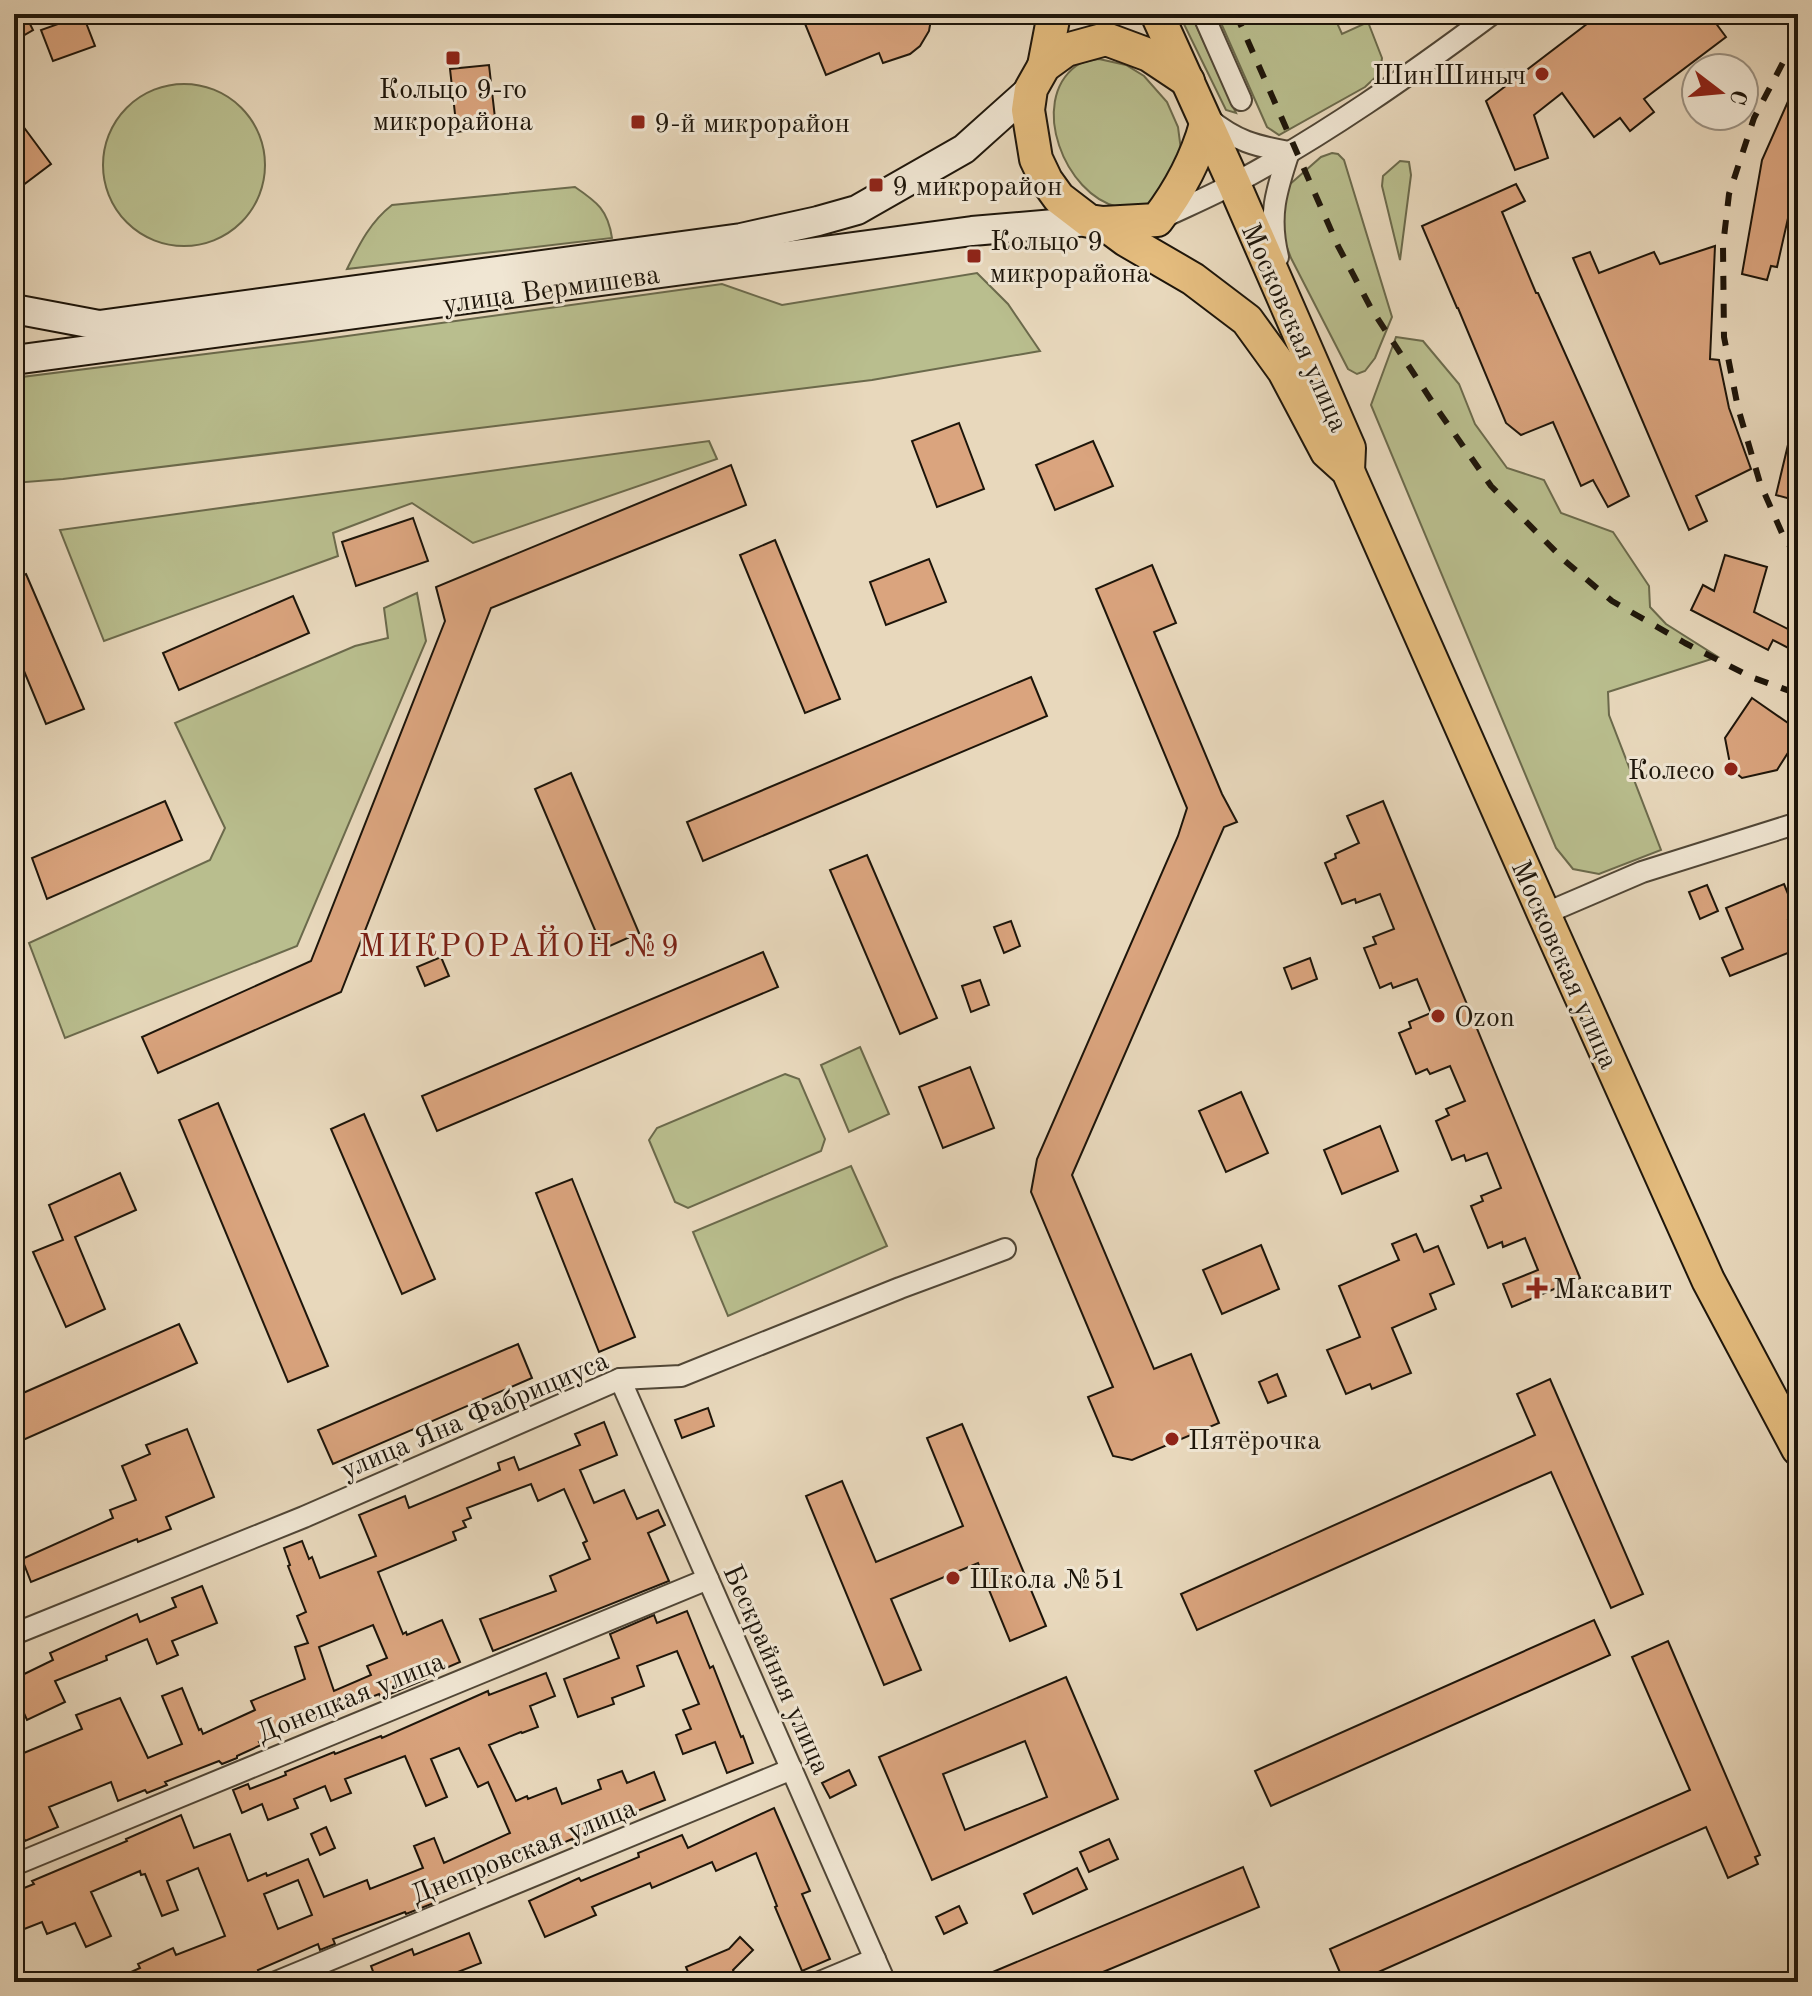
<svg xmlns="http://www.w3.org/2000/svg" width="1812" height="1996" font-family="'Old Standard TT',serif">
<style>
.green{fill:#b9be8e;stroke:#6b6a4c;stroke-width:2}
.building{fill:#daa47e;stroke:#1d150a;stroke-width:2;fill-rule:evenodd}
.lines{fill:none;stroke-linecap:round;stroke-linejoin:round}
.street-casing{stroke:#504636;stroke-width:24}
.secondary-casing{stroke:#1d150a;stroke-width:32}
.primary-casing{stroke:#1d150a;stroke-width:36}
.street{stroke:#f0e6d3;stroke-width:20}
.secondary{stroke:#f0e6d3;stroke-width:28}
.primary{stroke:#e4bc7e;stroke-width:32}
.rail{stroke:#1d150a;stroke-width:6;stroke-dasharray:14 14;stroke-linecap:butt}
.poi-dot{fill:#8f2418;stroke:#f0e6d3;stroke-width:3}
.labels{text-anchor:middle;stroke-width:6;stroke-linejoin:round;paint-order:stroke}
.poi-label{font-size:28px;fill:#1d150a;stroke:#f0e6d3;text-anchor:start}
.street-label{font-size:28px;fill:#1d150a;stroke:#f0e6d3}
.quarter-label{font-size:32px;letter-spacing:2px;fill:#7a1f14;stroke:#f0e6d3}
</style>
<rect width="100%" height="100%" fill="#e8d8bc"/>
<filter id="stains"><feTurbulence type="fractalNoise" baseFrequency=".0025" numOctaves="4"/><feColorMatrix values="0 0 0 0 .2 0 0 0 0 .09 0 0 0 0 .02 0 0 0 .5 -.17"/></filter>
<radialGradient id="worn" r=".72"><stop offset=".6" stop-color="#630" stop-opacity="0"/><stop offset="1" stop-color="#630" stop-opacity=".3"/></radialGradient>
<g class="green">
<polygon points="1179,14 1191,14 1236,113 1226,110"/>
<polygon points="1217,14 1333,14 1342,34 1368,22 1382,58 1380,73 1365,87 1279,135 1267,127"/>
<path d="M1099,59L1126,65L1144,76L1167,102L1178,127L1181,150L1155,201C1143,206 1131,210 1118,207C1065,195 1028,102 1076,66C1082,61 1092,60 1099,59Z"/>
<circle cx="184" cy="165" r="81"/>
<polygon points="1332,153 1338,154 1344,160 1392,317 1375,358 1365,371 1357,374 1348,369 1291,258 1283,237 1281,211 1289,185 1321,157"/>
<polygon points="1400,161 1409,162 1411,175 1400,260 1382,186 1383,176"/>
<path d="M575,187C597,202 608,210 612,238L347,269C359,245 370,222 392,205Z"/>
<polygon points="977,273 1008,304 1040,351 872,380 63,479 14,483 14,378 311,341 722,284 782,305"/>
<polygon points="1396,337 1423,341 1459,384 1475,424 1507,468 1544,480 1561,513 1613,532 1649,586 1650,607 1666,624 1718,657 1608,692 1609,715 1661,850 1599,874 1573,869 1556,848 1371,405"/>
<polygon points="709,441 717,459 473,543 412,503 333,533 338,556 104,641 60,530"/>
<polygon points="417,593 426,641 297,946 65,1038 29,943 210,860 225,828 175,723 355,646 388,638 384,608"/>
<polygon points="860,1047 889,1114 849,1132 821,1065"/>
<polygon points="785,1074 799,1079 825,1139 821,1151 688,1208 675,1202 649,1140 657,1128"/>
<polygon points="851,1166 887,1246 728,1316 693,1232"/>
</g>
<g class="building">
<polygon points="14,14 25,14 33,30 14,41"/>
<polygon points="801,14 932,14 929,31 920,46 910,54 883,63 879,53 826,75"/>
<polygon points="1600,14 1709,14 1726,37 1644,99 1654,112 1630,131 1620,118 1594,137 1562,93 1534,115 1548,158 1515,170 1486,101"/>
<polygon points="83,15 95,46 53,61 41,30"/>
<polygon points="489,65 496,127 457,132 450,69"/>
<polygon points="1798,79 1798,174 1777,267 1771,266 1767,280 1742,274 1762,160"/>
<polygon points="14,114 51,164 14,192"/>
<polygon points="1516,184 1525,201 1502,212 1536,293 1538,293 1629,496 1608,507 1593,480 1581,486 1553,422 1521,435 1506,423 1458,308 1457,308 1422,226"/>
<polygon points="1715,246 1710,359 1719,360 1729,408 1751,469 1696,496 1707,521 1689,530 1573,258 1590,252 1599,273 1654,252 1660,264"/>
<polygon points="959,423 984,489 937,507 912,441"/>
<polygon points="1792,428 1798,429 1798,501 1776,495"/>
<polygon points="1093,441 1113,486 1055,510 1036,465"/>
<polygon points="731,465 746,505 491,608 341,992 158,1073 142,1037 311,961 445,621 436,587"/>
<polygon points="413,518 428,561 356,586 342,542"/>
<polygon points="775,540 840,699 805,713 740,555"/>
<polygon points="1725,555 1767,567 1754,612 1798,634 1798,653 1773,640 1768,650 1691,610 1703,585 1714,591"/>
<polygon points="929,559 946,602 886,625 870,582"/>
<polygon points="1152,565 1176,623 1154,632 1222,794 1237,822 1224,827 1072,1175 1154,1369 1191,1354 1219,1423 1132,1460 1113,1456 1088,1397 1113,1387 1031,1192 1037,1159 1178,836 1187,808 1096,589"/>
<polygon points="26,574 84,709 46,724 14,647 14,579"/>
<polygon points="293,596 309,633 179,690 163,653"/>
<polygon points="1031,677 1047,716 703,861 687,822"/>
<polygon points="1752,698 1798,730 1798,737 1777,770 1742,778 1731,769 1725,738"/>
<polygon points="571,773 639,933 603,949 535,789"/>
<polygon points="165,801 182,840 47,899 32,858"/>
<polygon points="1383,801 1580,1278 1512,1307 1503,1284 1538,1270 1525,1238 1503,1247 1502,1242 1488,1248 1471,1206 1483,1201 1481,1196 1501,1188 1487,1153 1466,1161 1464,1155 1452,1160 1436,1121 1449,1115 1446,1109 1465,1101 1450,1066 1430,1074 1427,1069 1416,1074 1399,1033 1411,1028 1409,1022 1431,1013 1417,979 1393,988 1391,983 1380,988 1364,948 1376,944 1373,937 1394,929 1380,894 1356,903 1355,899 1342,904 1325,863 1336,858 1335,854 1359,843 1347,816"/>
<polygon points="867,855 937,1018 900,1034 830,870"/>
<polygon points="1784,884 1797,916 1788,920 1798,949 1730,976 1722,958 1743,949 1726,908"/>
<polygon points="1707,885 1718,911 1700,919 1689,892"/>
<polygon points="1011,921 1020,946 1004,953 994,927"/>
<polygon points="763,952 778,987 437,1131 422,1096"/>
<polygon points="441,957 449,976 425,986 417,967"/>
<polygon points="1310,958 1317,979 1292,989 1284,968"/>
<polygon points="980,980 989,1005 971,1012 962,986"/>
<polygon points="970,1067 994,1128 943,1148 919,1087"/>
<polygon points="1241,1092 1268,1153 1226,1172 1199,1111"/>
<polygon points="218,1103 328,1366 288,1382 179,1120"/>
<polygon points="364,1114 435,1279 402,1294 331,1129"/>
<polygon points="1380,1126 1398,1171 1342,1194 1324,1150"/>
<polygon points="120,1173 136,1210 75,1237 105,1309 66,1327 33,1252 63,1240 49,1205"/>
<polygon points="572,1179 635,1337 599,1352 536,1193"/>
<polygon points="1416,1234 1424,1252 1438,1246 1454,1284 1430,1294 1436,1309 1392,1328 1411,1373 1372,1389 1370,1384 1346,1394 1327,1350 1360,1337 1339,1286 1399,1260 1392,1244"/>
<polygon points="1261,1245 1279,1289 1222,1314 1203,1270"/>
<polygon points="179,1324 197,1363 14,1444 14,1397"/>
<polygon points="518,1344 532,1378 333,1464 318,1430"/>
<polygon points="1277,1374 1286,1396 1268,1403 1259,1382"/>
<polygon points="1550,1379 1643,1594 1611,1608 1551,1472 1197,1630 1181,1594 1535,1435 1517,1394"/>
<polygon points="708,1408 714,1426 682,1438 675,1420"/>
<path d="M604,1422L617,1455L580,1470L594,1503L624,1490L637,1519L658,1510L665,1525L648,1533L669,1581L493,1651L480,1619L556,1591L550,1576L590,1559L583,1543L587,1541L564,1489L538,1501L531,1484L467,1508L471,1518L463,1521L466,1527L453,1532L456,1540L378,1572L403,1634L406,1632L407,1635L442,1620L460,1662L425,1677L426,1679L381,1698L379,1694L259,1742L261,1745L237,1756V1758L222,1764L219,1761L165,1782L167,1785L147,1793L145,1790L118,1801L111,1782L49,1807L58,1827L25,1841L14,1813V1757L82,1729L76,1715L120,1698L148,1758L182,1744L162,1696L182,1688L199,1730L201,1729L203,1734L255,1710L251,1701L305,1679L295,1647L308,1643L297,1616L306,1612L288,1566L290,1565L284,1548L302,1541L309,1559L312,1557L320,1578L376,1556L359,1515L405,1496L409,1508L500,1470L498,1463L514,1457L519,1470L580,1445L575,1434ZM373,1625L387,1658L367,1666L371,1675L334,1691L319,1647Z"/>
<polygon points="962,1424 1046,1626 1010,1641 978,1563 891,1599 921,1670 884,1685 806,1496 842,1481 876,1562 963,1526 927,1438"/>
<polygon points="187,1429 214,1497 166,1517 171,1529 138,1542 137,1539 31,1582 22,1559 113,1518 110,1510 136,1500 122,1466 150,1454 146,1445"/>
<polygon points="202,1586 217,1623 172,1641 178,1655 157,1664 147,1639 106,1656 107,1660 55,1681 65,1702 27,1720 14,1691 14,1679 53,1660 50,1653 137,1614 140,1622 176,1607 172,1598"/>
<polygon points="687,1611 710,1668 713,1666 741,1737 743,1736 753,1763 727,1773 715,1742 683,1754 676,1735 691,1729 683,1710 699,1704 677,1651 637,1666 644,1686 612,1698 614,1704 578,1717 564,1679 619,1658 610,1634 654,1615 657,1623"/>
<polygon points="1594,1620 1610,1655 1271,1806 1255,1771"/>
<polygon points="1668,1641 1760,1855 1755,1857 1758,1864 1728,1878 1706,1827 1356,1982 1344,1982 1330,1949 1690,1790 1632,1657"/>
<path d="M546,1673L555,1696L530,1706L538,1727L522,1733L521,1732L489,1745L516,1801L527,1796L528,1799L556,1788L562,1804L601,1789L598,1780L622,1771L627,1783L654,1772L665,1800L612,1821L614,1824L573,1841L572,1839L472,1882L471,1880L432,1896L434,1903L406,1914L405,1912L333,1939L335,1944L320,1950L318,1944L258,1970L260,1974L241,1982H109L140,1968L138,1964L173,1948L176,1955L225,1936L198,1868L167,1881L178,1910L162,1916L145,1874L141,1875L140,1871L91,1892L111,1936L86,1947L75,1923L47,1934L42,1922L14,1933V1892L34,1884L32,1881L127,1841L126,1839L181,1815L194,1848L230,1834L248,1881L266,1873L267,1876L308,1859L324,1897L367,1880L370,1889L423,1868L414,1846L434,1838L444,1863L510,1833L488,1782L478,1787L459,1748L431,1759L447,1797L426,1806L405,1756L345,1779L351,1793L331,1801L325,1786L294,1799L298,1808L268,1820L262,1804L242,1813L233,1790L248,1784L250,1789L286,1775L285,1772L334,1752L335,1754L381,1736L382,1738L488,1691L489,1695ZM298,1880L312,1915L278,1929L264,1894Z"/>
<path d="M1066,1677L1118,1799L932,1880L879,1757ZM1025,1741L1047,1797L965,1830L943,1774Z"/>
<polygon points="849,1770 856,1785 830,1798 822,1783"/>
<polygon points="774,1808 810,1891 802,1894 830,1959 802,1971 775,1907 777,1906 756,1853 716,1871 712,1862 652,1888 650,1883 592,1907 596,1915 545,1937 529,1901 579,1878 581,1881 639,1857 638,1853 682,1835 688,1848"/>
<polygon points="326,1827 335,1848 320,1855 311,1834"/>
<polygon points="1109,1839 1118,1859 1089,1872 1080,1852"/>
<polygon points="1243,1867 1259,1907 1079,1982 969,1982"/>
<polygon points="1077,1868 1087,1889 1033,1914 1024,1894"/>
<polygon points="959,1906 967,1923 944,1934 936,1917"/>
<polygon points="469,1933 481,1963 435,1981 434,1977 420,1982 377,1982 371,1966 412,1949 414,1955"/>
<polygon points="740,1937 753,1950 733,1970 738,1982 692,1982 686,1967 729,1949"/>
</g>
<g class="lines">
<g class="street-casing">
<g id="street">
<polyline points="1203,14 1241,100"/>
<path d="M1209,119C1236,141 1255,146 1289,152"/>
<path d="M1162,218C1187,206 1211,196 1235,183C1325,135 1410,75 1492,14"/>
<path d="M1278,257C1268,216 1276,191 1289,152"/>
<polyline points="1544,914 1642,872 1798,823"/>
<polyline points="620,1379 885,1982"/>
<polyline points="14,1634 304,1517 620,1379 681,1376 900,1288 1005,1249"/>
<polyline points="14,1865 708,1579"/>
<polyline points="276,1982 792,1769"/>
<polyline points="820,1982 875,1959"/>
</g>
</g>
<g class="secondary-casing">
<g id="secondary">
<polyline points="14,309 99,325 741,238 818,221 857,210 964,149 1031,89"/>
<polyline points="14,360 972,231 1089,221"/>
</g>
</g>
<g class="primary-casing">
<g id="primary">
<polyline points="1157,14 1234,184 1349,448 1348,471"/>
<polyline points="1044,66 1054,14"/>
<path d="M1188,81L1149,55L1106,39L1066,50L1044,66L1031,89L1028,110L1036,159L1046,180L1059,198L1089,221L1103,223L1157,220C1180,190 1196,160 1206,124"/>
<polyline points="1103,223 1126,240 1193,279 1247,320 1284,371 1327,452 1348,471 1544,914 1708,1280 1798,1449"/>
</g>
</g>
<use href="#street" class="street"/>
<use href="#secondary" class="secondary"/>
<use href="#primary" class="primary"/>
<g class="rail">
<polyline points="1236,14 1338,246 1372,310 1435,406 1491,486 1565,561 1612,601 1685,643 1751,677 1798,694"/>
<polyline points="1798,40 1789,51 1754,118 1729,194 1723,246 1724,337 1738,408 1760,483 1785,540 1798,556"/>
</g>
</g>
<g class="poi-dot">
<rect x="445" y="50" width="16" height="16" rx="4"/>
<circle cx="1542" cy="74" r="8"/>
<rect x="630" y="114" width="16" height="16" rx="4"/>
<rect x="868" y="177" width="16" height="16" rx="4"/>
<rect x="966" y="248" width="16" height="16" rx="4"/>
<circle cx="1731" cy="769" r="8"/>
<circle cx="1438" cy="1016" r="8"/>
<path d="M1533 1276h8v8h8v8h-8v8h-8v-8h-8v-8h8z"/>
<circle cx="1172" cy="1439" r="8"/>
<circle cx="953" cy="1578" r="8"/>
</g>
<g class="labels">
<g class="poi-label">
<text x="1526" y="84" text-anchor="end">ШинШиныч</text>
<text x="453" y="98" text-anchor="middle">Кольцо 9-го<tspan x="453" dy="32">микрорайона</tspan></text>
<text x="654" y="132">9-й микрорайон</text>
<text x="892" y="195">9 микрорайон</text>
<text x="990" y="250">Кольцо 9<tspan x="990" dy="32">микрорайона</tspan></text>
<text x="1715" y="779" text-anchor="end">Колесо</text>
<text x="1454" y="1026">Ozon</text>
<text x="1553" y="1298">Максавит</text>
<text x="1188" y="1449">Пятёрочка</text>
<text x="969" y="1588">Школа №51</text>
</g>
<g class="street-label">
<text transform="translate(551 288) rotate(-8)" y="10">улица Вермишева</text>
<text transform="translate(1296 327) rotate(66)" y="10">Московская улица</text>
<text transform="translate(1566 964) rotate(66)" y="10">Московская улица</text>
<text transform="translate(474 1414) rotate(-23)" y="10">улица Яна Фабрициуса</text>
<text transform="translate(778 1669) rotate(66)" y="10">Бескрайняя улица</text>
<text transform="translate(350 1696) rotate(-22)" y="10">Донецкая улица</text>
<text transform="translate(523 1850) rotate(-22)" y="10">Днепровская улица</text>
</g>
<g class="quarter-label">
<text x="520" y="956">МИКРОРАЙОН №9</text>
</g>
</g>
<rect width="1812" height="1996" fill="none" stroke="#e8d8bc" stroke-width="48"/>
<rect x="16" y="16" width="1780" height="1964" fill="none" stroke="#1d150a" stroke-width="4"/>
<rect x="24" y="24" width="1764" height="1948" fill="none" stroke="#1d150a" stroke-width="2"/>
<g transform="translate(1720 92) rotate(106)"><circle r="38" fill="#f0e6d3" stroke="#9c9283" stroke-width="2"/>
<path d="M0-6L14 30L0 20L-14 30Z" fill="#8f2418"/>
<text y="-12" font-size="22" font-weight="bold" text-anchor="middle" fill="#1d150a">С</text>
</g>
<rect width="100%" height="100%" filter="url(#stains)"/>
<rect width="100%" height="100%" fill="url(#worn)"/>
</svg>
